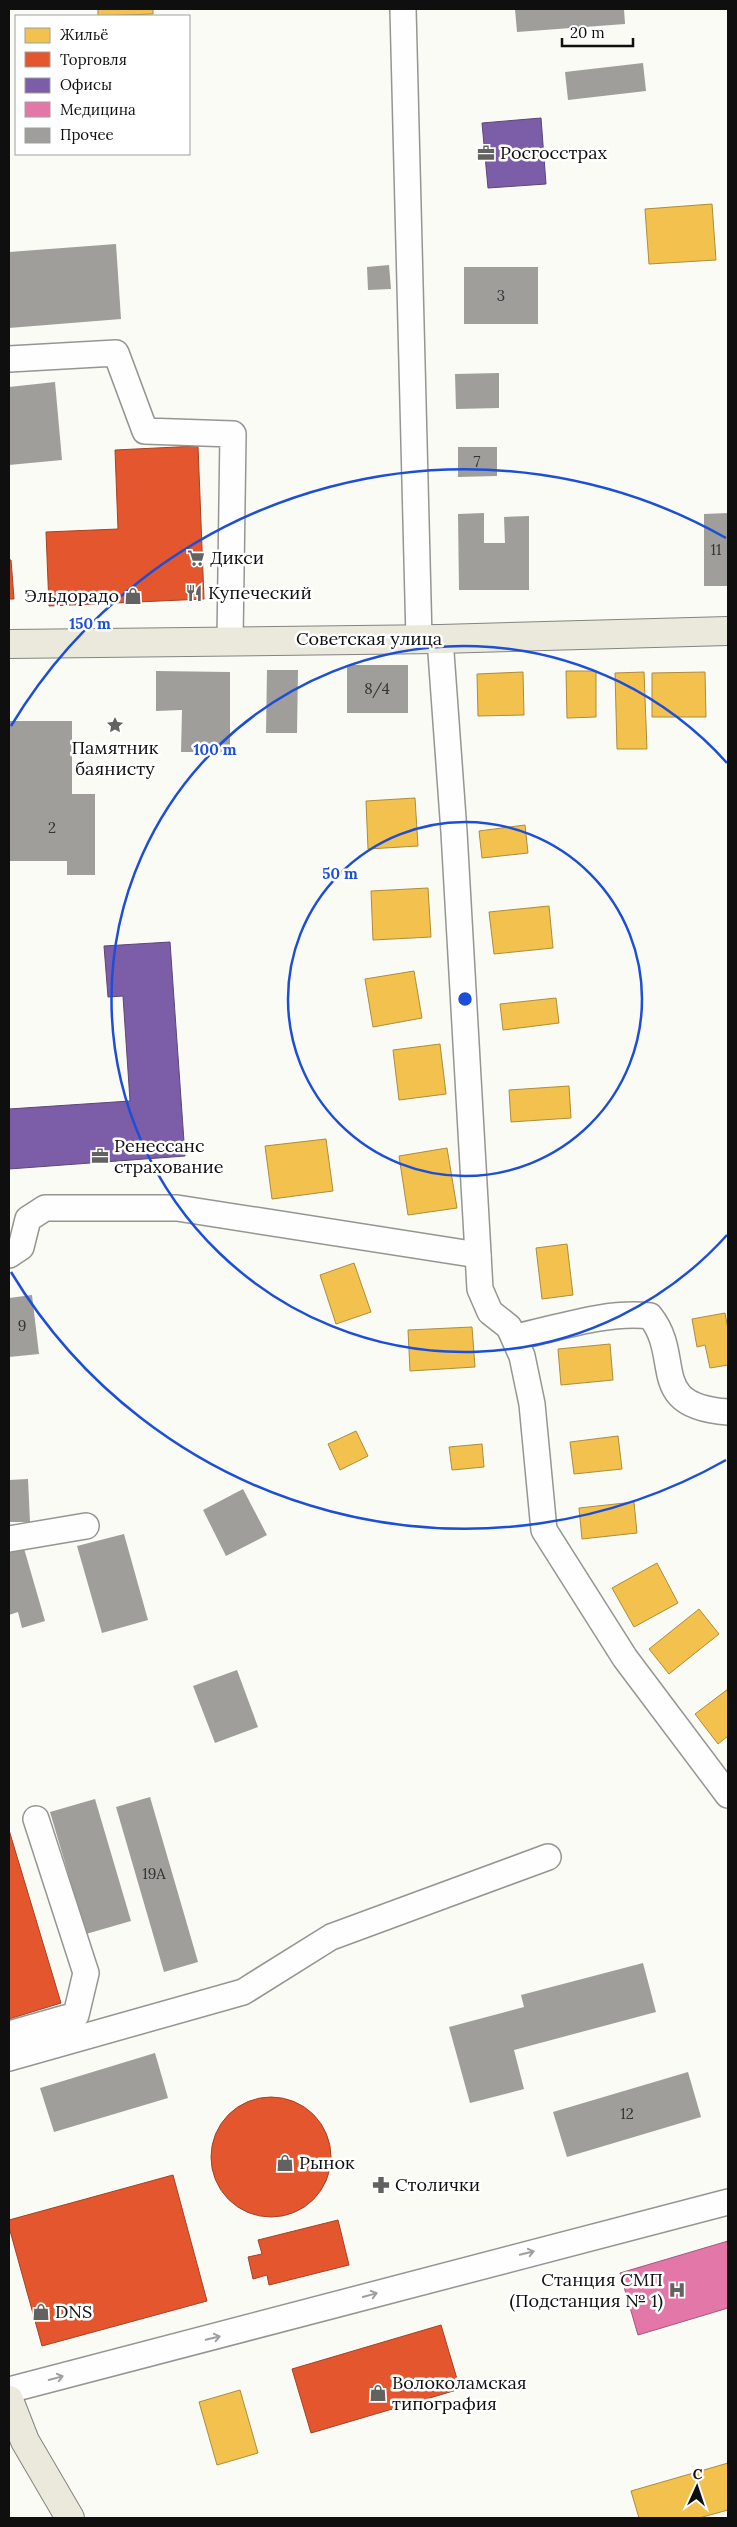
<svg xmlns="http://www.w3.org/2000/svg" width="737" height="2527" font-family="Lora,serif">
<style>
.homes{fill:#f2c14e;stroke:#ae8c3b}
.shops{fill:#e4572e;stroke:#a44125}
.offices{fill:#7b5ea7;stroke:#5b4679}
.health{fill:#e377a8;stroke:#a3587a}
.building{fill:#9f9e9a}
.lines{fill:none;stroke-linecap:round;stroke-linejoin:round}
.minor-casing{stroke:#959593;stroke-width:28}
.major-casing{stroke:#838380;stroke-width:30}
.minor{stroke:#fefefe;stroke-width:25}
.major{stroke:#eae9dc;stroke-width:28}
.oneway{stroke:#9e9e9e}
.ring{fill:none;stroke:#1d4ed8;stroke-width:2.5}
.labels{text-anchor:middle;stroke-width:5;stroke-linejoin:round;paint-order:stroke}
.number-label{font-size:15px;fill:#333332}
.poi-label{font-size:18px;fill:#0f0f0f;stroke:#fff;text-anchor:start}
.street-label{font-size:18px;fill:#0f0f0f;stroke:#fff}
.centre{fill:#1d4ed8;stroke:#fff;stroke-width:2.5}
.ring-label{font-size:15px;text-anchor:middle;font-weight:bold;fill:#1d4ed8;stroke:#fff;stroke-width:5;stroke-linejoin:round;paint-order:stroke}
</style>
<rect width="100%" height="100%" fill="#fbfbf5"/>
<g class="homes">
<polygon points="98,9 153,9 153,14 98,16"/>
<polygon points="712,204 716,260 649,264 645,209"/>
<polygon points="566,671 596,671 596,717 567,718"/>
<polygon points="523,672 524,715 478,716 477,674"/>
<polygon points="644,672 647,749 617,749 615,673"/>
<polygon points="705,672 706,717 652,717 652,673"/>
<polygon points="415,798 418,846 368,849 366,801"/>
<polygon points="525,825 528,853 482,858 479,831"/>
<polygon points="428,888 431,937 373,940 371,891"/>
<polygon points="549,906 553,948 494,954 489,912"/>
<polygon points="414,971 422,1018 373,1027 365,979"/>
<polygon points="556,998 559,1023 503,1030 500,1004"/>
<polygon points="440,1044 446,1094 399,1100 393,1050"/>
<polygon points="569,1086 571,1118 511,1122 509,1090"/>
<polygon points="326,1139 333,1191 272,1199 265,1146"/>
<polygon points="447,1148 457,1208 408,1215 399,1156"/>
<polygon points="567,1244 573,1295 542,1299 536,1248"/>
<polygon points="354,1263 371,1312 336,1324 320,1275"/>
<polygon points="725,1313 728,1329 728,1365 710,1368 705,1345 697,1347 692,1319"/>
<polygon points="472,1327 475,1367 410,1371 408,1330"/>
<polygon points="610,1344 613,1380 561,1385 558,1349"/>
<polygon points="356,1431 368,1456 340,1470 328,1444"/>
<polygon points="618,1436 622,1469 574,1474 570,1442"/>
<polygon points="482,1444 484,1467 452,1470 449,1447"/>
<polygon points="634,1502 637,1533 582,1539 579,1508"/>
<polygon points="657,1563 678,1603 634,1627 612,1588"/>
<polygon points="699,1609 719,1634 669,1674 649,1649"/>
<polygon points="728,1689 728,1736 718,1744 695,1714"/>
<polygon points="240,2390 258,2453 217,2465 199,2402"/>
<polygon points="728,2463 728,2510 699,2518 639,2518 631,2491"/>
</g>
<g class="shops">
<polygon points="198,446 204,599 49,606 46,532 118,529 115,450"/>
<polygon points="9,560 11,560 14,599 9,599"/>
<polygon points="9,1830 61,2003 9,2019"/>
<circle cx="271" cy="2157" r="60"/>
<polygon points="173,2175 207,2301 42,2346 9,2227 9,2220"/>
<polygon points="338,2220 349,2265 269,2285 267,2275 253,2279 248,2257 262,2254 258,2240"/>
<polygon points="441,2325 460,2389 311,2433 292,2369"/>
</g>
<g class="offices">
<polygon points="541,118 546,184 488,188 482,123"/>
<polygon points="170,942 185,1156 9,1169 9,1109 130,1101 123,996 108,997 104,946"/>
</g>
<polygon class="health" points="728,2241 728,2308 638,2335 620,2273"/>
<g class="building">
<polygon points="515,9 624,9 625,24 517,32"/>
<polygon points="643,63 646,91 568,100 565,72"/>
<polygon points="116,244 121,319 9,328 9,252"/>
<polygon points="389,265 391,289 368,290 367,267"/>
<rect x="464" y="267" width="74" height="57"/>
<polygon points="499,373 499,408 456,409 455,374"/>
<polygon points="55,382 62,460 9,465 9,387"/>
<polygon points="458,447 497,447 497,476 458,477"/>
<polygon points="484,513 484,543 505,543 504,517 529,516 529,590 459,590 458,514"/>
<polygon points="728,513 728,586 704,586 704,514"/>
<rect x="347" y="665" width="61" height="48"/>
<polygon points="267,670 298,670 297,733 266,733"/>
<polygon points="156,671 230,672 230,752 181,752 182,710 156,711"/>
<polygon points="9,721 72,721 72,794 95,794 95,875 67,875 67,861 9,861"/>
<polygon points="32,1295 39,1354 9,1357 9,1298"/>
<polygon points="28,1479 30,1522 9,1522 9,1480"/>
<polygon points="243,1489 267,1535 226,1556 203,1510"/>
<polygon points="124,1534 148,1620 102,1633 77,1546"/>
<polygon points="23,1545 45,1621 22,1628 18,1612 9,1615 9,1549"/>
<polygon points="237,1670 258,1727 215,1743 193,1686"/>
<polygon points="150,1797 198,1962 164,1972 116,1807"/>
<polygon points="95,1799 131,1921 86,1934 50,1812"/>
<polygon points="643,1963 656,2012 514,2050 524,2089 470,2103 449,2027 524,2007 521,1995"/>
<polygon points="155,2053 168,2098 54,2132 40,2088"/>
<polygon points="688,2072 701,2117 567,2157 553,2112"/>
</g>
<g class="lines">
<g class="minor-casing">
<g id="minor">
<polyline points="403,9 419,639"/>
<polyline points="9,359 116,353 145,431 233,434 230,640"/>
<polyline points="440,639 454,832 480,1289 490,1312 509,1327 522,1356 532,1404 544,1530 625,1658 728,1795"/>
<polyline points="9,1255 21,1247 28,1219 45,1208 177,1208 478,1255"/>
<path d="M516,1337C558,1328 606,1311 650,1316C684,1358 645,1406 728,1412"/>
<polyline points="9,1539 86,1526"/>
<polyline points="9,2034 76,2015 86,1973 36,1819"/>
<polyline points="9,2058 243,1992 331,1937 548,1857"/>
<path d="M9,2390C249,2328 488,2263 728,2202"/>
</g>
</g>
<g class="major-casing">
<g id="major">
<polyline points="9,644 440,639 728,631"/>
<polyline points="9,2400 25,2441 70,2518"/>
</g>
</g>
<use href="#minor" class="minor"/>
<use href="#major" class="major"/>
</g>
<defs><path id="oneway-shaft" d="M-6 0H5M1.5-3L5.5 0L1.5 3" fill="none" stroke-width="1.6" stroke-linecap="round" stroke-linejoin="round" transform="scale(1.25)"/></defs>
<g class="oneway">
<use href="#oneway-shaft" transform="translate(527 2253) rotate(-14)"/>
<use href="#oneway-shaft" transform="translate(370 2295) rotate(-15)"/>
<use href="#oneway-shaft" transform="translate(213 2338) rotate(-14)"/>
<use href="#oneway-shaft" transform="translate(56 2378) rotate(-15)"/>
</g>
<g class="ring">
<circle cx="465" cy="999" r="177"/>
<path d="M727 1235A353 353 0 1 1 727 763"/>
<path d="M726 1460A530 530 0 0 1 11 1272M11 726A530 530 0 0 1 726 538"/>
</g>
<defs>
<g id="office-bare" transform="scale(1.35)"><path d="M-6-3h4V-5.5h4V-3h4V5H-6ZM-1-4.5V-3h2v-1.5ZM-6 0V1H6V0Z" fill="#626260" stroke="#fff" stroke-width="2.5" paint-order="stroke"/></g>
<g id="supermarket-bare" transform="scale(1.35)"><path d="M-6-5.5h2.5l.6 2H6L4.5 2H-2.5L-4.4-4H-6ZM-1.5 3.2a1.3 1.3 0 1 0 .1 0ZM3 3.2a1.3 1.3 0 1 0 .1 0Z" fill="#626260" stroke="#fff" stroke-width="2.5" paint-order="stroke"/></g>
<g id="restaurant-bare" transform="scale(1.35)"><path d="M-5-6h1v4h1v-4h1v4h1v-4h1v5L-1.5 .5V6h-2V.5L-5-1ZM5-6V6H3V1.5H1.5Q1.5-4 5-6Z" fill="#626260" stroke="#fff" stroke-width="2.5" paint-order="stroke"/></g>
<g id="shop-bare" transform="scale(1.35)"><path d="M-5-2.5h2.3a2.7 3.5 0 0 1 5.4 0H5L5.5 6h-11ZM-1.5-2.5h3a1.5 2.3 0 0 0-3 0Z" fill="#626260" stroke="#fff" stroke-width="2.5" paint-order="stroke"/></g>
<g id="sight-bare" transform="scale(1.35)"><path d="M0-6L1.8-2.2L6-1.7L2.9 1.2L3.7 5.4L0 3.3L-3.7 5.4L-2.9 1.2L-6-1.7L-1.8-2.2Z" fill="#626260" stroke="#fff" stroke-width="2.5" paint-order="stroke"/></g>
<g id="pharmacy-bare" transform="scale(1.35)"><path d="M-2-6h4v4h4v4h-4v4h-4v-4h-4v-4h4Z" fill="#626260" stroke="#fff" stroke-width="2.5" paint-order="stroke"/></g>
<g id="hospital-bare" transform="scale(1.35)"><path d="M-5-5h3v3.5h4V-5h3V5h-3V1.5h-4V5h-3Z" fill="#626260" stroke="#fff" stroke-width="2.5" paint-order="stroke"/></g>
</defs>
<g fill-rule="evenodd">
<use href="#office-bare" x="486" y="153"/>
<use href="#supermarket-bare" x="196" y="558"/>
<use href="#restaurant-bare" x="194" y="593"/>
<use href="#shop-bare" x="133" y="596"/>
<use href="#sight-bare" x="115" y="725"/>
<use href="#office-bare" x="100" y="1156"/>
<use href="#shop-bare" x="285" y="2163"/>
<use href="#pharmacy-bare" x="381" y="2185"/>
<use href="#hospital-bare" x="677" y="2290"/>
<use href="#shop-bare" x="41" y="2312"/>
<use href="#shop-bare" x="378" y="2393"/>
</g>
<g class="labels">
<g class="number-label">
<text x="501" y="301">3</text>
<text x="477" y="467">7</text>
<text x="716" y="555">11</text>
<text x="377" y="694">8/4</text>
<text x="52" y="833">2</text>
<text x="22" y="1331">9</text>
<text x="154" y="1879">19А</text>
<text x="627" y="2119">12</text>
</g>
<g class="poi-label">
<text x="500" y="159">Росгосстрах</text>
<text x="210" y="564">Дикси</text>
<text x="208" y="599">Купеческий</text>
<text x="119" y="602" text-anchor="end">Эльдорадо</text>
<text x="115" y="754" text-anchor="middle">Памятник<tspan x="115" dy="21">баянисту</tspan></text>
<text x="114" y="1152">Ренессанс<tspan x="114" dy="21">страхование</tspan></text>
<text x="299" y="2169">Рынок</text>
<text x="395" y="2191">Столички</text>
<text x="663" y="2286" text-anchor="end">Станция СМП<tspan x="663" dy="21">(Подстанция № 1)</tspan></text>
<text x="55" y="2318">DNS</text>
<text x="392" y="2389">Волоколамская<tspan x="392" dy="21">типография</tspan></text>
</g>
<g class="street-label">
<text x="369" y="645">Советская улица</text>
</g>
</g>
<circle cx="465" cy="999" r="8" class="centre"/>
<g class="ring-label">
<text x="90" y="629">150 m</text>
<text x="215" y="755">100 m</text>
<text x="340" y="879">50 m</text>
</g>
<rect width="737" height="2527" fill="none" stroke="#0f0f0f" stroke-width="20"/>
<rect x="15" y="15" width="175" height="140" fill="#ffffff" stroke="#9f9f9f"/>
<rect x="25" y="28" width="25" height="15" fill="#f2c14e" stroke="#9f9f9f"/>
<text x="60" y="40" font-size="15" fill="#0f0f0f">Жильё</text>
<rect x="25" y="52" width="25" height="15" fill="#e4572e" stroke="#9f9f9f"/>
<text x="60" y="65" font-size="15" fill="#0f0f0f">Торговля</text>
<rect x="25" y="78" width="25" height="15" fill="#7b5ea7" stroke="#9f9f9f"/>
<text x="60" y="90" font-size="15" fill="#0f0f0f">Офисы</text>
<rect x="25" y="102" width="25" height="15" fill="#e377a8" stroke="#9f9f9f"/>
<text x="60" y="115" font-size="15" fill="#0f0f0f">Медицина</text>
<rect x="25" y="128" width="25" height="15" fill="#9f9e9a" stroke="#9f9f9f"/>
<text x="60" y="140" font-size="15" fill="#0f0f0f">Прочее</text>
<g transform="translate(697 2487) rotate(3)" stroke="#ffffff" stroke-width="4" paint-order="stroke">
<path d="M0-4L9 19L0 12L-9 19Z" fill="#0f0f0f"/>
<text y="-8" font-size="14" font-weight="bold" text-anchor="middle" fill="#0f0f0f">С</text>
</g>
<path d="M562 38v8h71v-8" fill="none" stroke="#0f0f0f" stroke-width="2.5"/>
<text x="570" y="38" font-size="15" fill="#0f0f0f" stroke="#ffffff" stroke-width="4" paint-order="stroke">20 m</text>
</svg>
